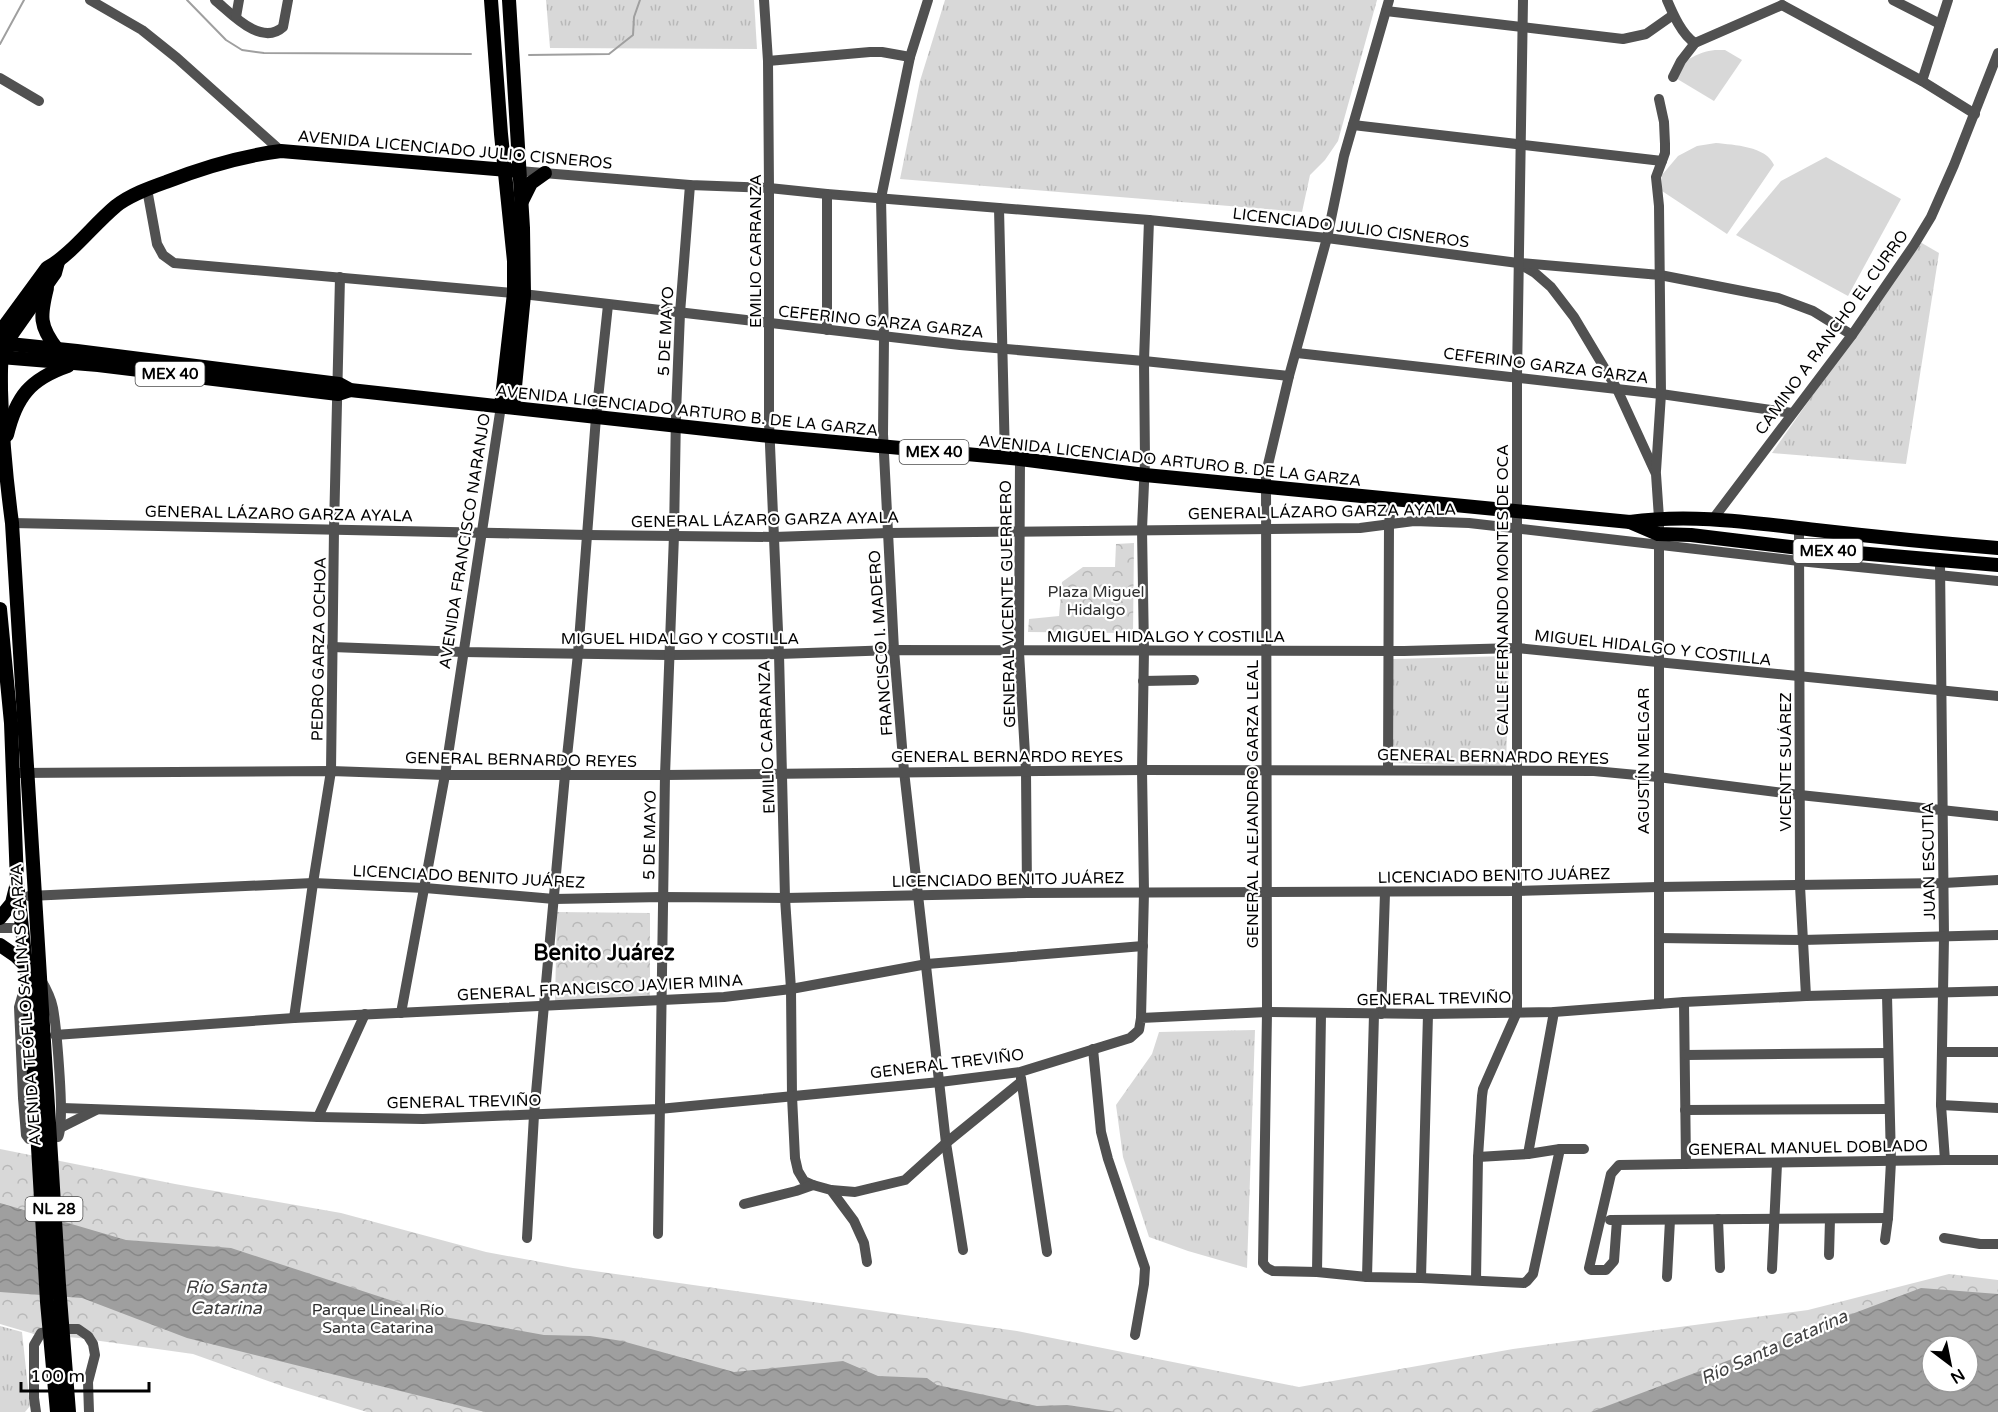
<svg xmlns="http://www.w3.org/2000/svg" width="1998" height="1412" font-family="'Varela Round',sans-serif">
<style>
.grass{fill:url(#grass-tufts)}
.forest{fill:url(#forest-crowns);fill-rule:evenodd}
.garden{fill:#d8d8d8}
.water{fill:url(#water-waves);fill-rule:evenodd}
.lines{fill:none;stroke-linecap:round;stroke-linejoin:round}
.stream{stroke:#9f9f9f;stroke-width:2}
.minor{stroke:#515151;stroke-width:10}
.major{stroke:#000;stroke-width:14}
.labels{text-anchor:middle;stroke-width:4.5;stroke-linejoin:round;paint-order:stroke}
.shield{fill:#fff;stroke:#4c4c4c;stroke-width:1.5}
.shield-label{font-size:15px;font-weight:bold;fill:#000}
.street-label{font-size:16px;fill:#000;stroke:#fff}
.park-label{font-size:16px;fill:#2f2f2f;stroke:#fff}
.water-label{font-size:18px;font-style:italic;fill:#404040;stroke:#fff}
.district-label{font-size:22px;font-weight:bold;fill:#000;stroke:#fff}
</style>
<defs>
<pattern id="grass-tufts" width="24" height="20" patternUnits="userSpaceOnUse" patternTransform="scale(1.5)"><rect width="24" height="20" fill="#d8d8d8"/><path d="M3 7l-1-3M5 7V3M7 7l1-3M15 17l-1-3M17 17v-4M19 17l1-3" fill="none" stroke="#b8b8b8"/></pattern>
<pattern id="forest-crowns" width="20" height="18" patternUnits="userSpaceOnUse" patternTransform="scale(1.5)"><rect width="20" height="18" fill="#d8d8d8"/><path d="M2 6a3 3 0 1 1 6 0M12 15a3 3 0 1 1 6 0" fill="none" stroke="#b8b8b8"/></pattern>
<pattern id="water-waves" width="16" height="10" patternUnits="userSpaceOnUse" patternTransform="scale(1.5)"><rect width="16" height="10" fill="#9f9f9f"/><path d="M0 5q4-4 8 0t8 0" fill="none" stroke="#878787"/></pattern>
</defs>
<rect width="100%" height="100%" fill="#fff"/>
<g class="grass">
<polygon points="546,0 754,0 757,49 550,48"/>
<polygon points="945,0 1377,0 1338,141 1325,160 1310,175 1302,212 900,179 920,81"/>
<polygon points="1920,242 1939,253 1906,464 1772,453"/>
<polygon points="1509,656 1506,767 1393,763 1392,659"/>
<polygon points="1255,1030 1247,1268 1188,1251 1149,1237 1123,1157 1116,1105 1152,1054 1159,1032"/>
<polygon points="0,1326 22,1332 30,1406 25,1412 0,1412"/>
</g>
<g class="forest">
<polygon points="1134,543 1133,633 1028,632 1029,619 1059,616 1062,582 1083,567 1115,567 1116,544"/>
<polygon points="557,912 650,913 650,1000 555,1001"/>
<path d="M0,1149L175,1184L341,1213L486,1252L573,1268L1017,1331L1299,1387L1513,1349L1808,1310L1949,1274L1998,1280V1412H367L285,1387L193,1354L79,1338L34,1334L0,1324ZM1932,1346H1968V1382H1932Z"/>
</g>
<g class="garden">
<path d="M1715,50H1725L1742,60L1714,101L1674,77C1680,61 1698,52 1715,50Z"/>
<path d="M1716,143C1734,145 1766,146 1774,165L1727,234L1662,191V175L1678,156L1697,146Z"/>
<polygon points="1826,157 1901,199 1848,296 1736,235 1781,181"/>
</g>
<g class="water">
<polygon points="0,1203 126,1240 231,1248 439,1316 544,1335 590,1336 622,1341 734,1372 843,1361 878,1376 927,1378 937,1385 1037,1406 1067,1405 1116,1412 485,1412 187,1338 82,1298 0,1292"/>
<path d="M1921,1288L1998,1294V1412H1591ZM1932,1346H1968V1382H1932Z"/>
</g>
<g class="lines">
<g class="stream">
<polyline points="187,0 226,40 242,50 264,53 471,54"/>
<polyline points="0,44 24,0"/>
<polyline points="529,55 609,54 633,35 634,17 640,0"/>
</g>
<g class="minor">
<polyline points="90,0 142,30 177,58 281,151"/>
<path d="M215,0C231,13 261,47 283,27L288,0"/>
<polyline points="764,0 768,61 769,188 769,422 779,654 785,898 791,989 792,1096 795,1158 798,1171 804,1181 813,1185 831,1190 854,1221 864,1243 867,1262"/>
<polyline points="928,0 910,57 881,198 884,337 883,434 894,650 904,771 946,1143 963,1250"/>
<polyline points="1389,0 1344,156 1327,238 1289,376 1266,473 1267,1012 1263,1263 1267,1268 1273,1271 1317,1272 1367,1277 1421,1278 1524,1283 1527,1281 1533,1274 1560,1149"/>
<path d="M1667,0C1673,14 1682,35 1695,43"/>
<polyline points="1893,0 1940,24"/>
<polyline points="1782,5 1922,81 1975,114"/>
<polyline points="1386,11 1623,39 1646,34 1673,15"/>
<polyline points="236,17 239,0"/>
<polyline points="768,61 870,52 882,52 910,57"/>
<polyline points="1673,77 1681,61 1695,43 1782,5"/>
<polyline points="0,78 39,101"/>
<polyline points="1922,81 1948,0"/>
<polyline points="1353,125 1662,161"/>
<polyline points="519,171 690,185 769,188 827,194 1149,220 1327,238 1518,263 1535,273 1551,287 1574,317 1617,389 1656,474 1659,518 1659,1004"/>
<polyline points="147,189 157,244 163,255 174,263 514,293 960,345 1144,361 1289,376"/>
<polyline points="827,194 827,330"/>
<polyline points="999,208 1005,459"/>
<polyline points="1521,263 1660,275 1778,298 1813,311 1852,335"/>
<polyline points="1297,353 1661,394 1792,413"/>
<polyline points="1020,459 1019,652 1026,771 1027,893"/>
<polyline points="1656,471 1661,394 1659,206 1656,177 1665,153 1665,144 1664,122 1659,99"/>
<polyline points="1713,519 1852,335 1914,245 1931,217 1954,165 1998,53"/>
<polyline points="12,523 588,535 774,537 888,533 1360,528 1414,521 1469,523 1799,561 1998,581"/>
<polyline points="1799,529 1800,886 1806,996"/>
<polyline points="1940,562 1944,937 1941,1105 1945,1160"/>
<polyline points="332,647 463,652 669,655 779,654 894,650 1404,651 1517,648 1998,696"/>
<polyline points="1143,681 1194,680"/>
<polyline points="1388,769 1389,523 1392,499"/>
<polyline points="13,773 331,771 445,775 665,775 1142,770 1594,771 1658,777 1800,795 1998,816"/>
<polyline points="29,896 313,883 425,888 554,899 663,897 785,898 1027,893 1516,891 1658,887 1944,883 1998,880"/>
<polyline points="0,928 23,928"/>
<polyline points="1659,938 1802,940 1998,935"/>
<path d="M28,985L23,993L19,1007L23,1098L26,1135L29,1139L58,1137C66,1128 56,1025 53,1008C51,997 46,988 40,978"/>
<polyline points="1684,1002 1686,1164"/>
<polyline points="401,1013 445,775 501,406"/>
<polyline points="1381,1014 1385,893"/>
<polyline points="294,1018 313,883 331,771 334,529 340,277"/>
<polyline points="1141,1018 1144,892 1142,770 1144,650 1142,529 1145,461 1144,361 1149,220"/>
<polyline points="55,1035 294,1018 724,997 791,989 927,964 1143,946"/>
<polyline points="1093,1049 1101,1132 1108,1159 1145,1268 1144,1284 1135,1335"/>
<polyline points="1942,1052 1998,1052"/>
<polyline points="1685,1055 1888,1053"/>
<polyline points="1021,1078 1047,1252"/>
<polyline points="1941,1105 1998,1108"/>
<polyline points="62,1108 318,1117 423,1119 659,1109 940,1082 1020,1072 1130,1038 1139,1030 1141,1018 1267,1012 1428,1014 1554,1012 1684,1002 1806,996 1998,991"/>
<polyline points="1685,1110 1889,1109"/>
<polyline points="318,1117 365,1014"/>
<polyline points="62,1127 96,1110"/>
<polyline points="1528,1154 1554,1012"/>
<polyline points="1478,1157 1528,1154 1560,1149 1584,1149"/>
<polyline points="831,1190 855,1192 905,1180 946,1143 1021,1082"/>
<polyline points="744,1204 796,1191 813,1185"/>
<polyline points="1718,1219 1720,1268"/>
<polyline points="1610,1220 1888,1218"/>
<polyline points="1617,1220 1614,1261 1606,1270 1591,1270 1589,1268 1611,1174 1619,1165 1945,1160 1998,1160"/>
<polyline points="658,1234 665,775 674,535 676,413 680,313 690,185"/>
<polyline points="527,1238 534,1115 544,1005 565,775 578,654 596,417 608,305"/>
<polyline points="1944,1238 1980,1244 1998,1244"/>
<polyline points="1885,1240 1888,1218 1891,1161 1887,995"/>
<polyline points="1829,1255 1830,1219"/>
<polyline points="1772,1269 1777,1164"/>
<polyline points="1317,1272 1321,1014"/>
<polyline points="1367,1277 1374,1014"/>
<polyline points="1667,1277 1670,1220"/>
<polyline points="1421,1278 1428,1014"/>
<polyline points="1476,1280 1478,1157 1482,1096 1483,1089 1517,1012 1517,376 1523,0"/>
<polyline points="36,1412 34,1398 34,1345 41,1333 67,1329 78,1329 88,1336 93,1344 95,1355 88,1382 89,1412"/>
</g>
<g class="major">
<polyline points="491,0 501,134 514,261 514,293 501,406"/>
<polyline points="509,0 523,228 524,295 513,407"/>
<polyline points="522,201 531,183 545,173"/>
<path d="M58,262L55,273L5,344C0,359 1,374 1,390C2,435 6,478 12,523L59,1285L69,1412"/>
<path d="M47,288C40,316 39,326 57,349"/>
<path d="M0,332L47,268C71,255 93,225 116,206C130,195 149,188 166,182C204,167 241,156 281,151L519,171"/>
<path d="M0,343L77,351L339,384L350,390L770,436L1020,459L1145,475L1630,522C1692,513 1754,523 1816,530C1877,537 1937,543 1998,548"/>
<polyline points="0,357 98,365 338,394 350,390"/>
<path d="M7,435C16,397 30,379 68,366"/>
<polyline points="1630,522 1658,534 1691,535 1799,548 1998,565"/>
<polyline points="0,609 11,723 17,882 29,992 47,1302 57,1412"/>
<polyline points="0,918 12,903 16,887"/>
<polyline points="0,945 16,956 26,966"/>
</g>
</g>
<g class="labels">
<g class="shield">
<rect x="135.5" y="362" width="69" height="24" rx="4.5"/>
<rect x="899.5" y="440" width="69" height="24" rx="4.5"/>
<rect x="1793.5" y="539" width="69" height="24" rx="4.5"/>
<rect x="25.5" y="1197" width="57" height="24" rx="4.5"/>
</g>
<g class="shield-label">
<text x="170" y="379">MEX 40</text>
<text x="934" y="457">MEX 40</text>
<text x="1828" y="556">MEX 40</text>
<text x="54" y="1214">NL 28</text>
</g>
<g class="street-label">
<text transform="translate(455 149) rotate(5)" y="6">AVENIDA LICENCIADO JULIO CISNEROS</text>
<text transform="translate(1351 227) rotate(7)" y="6">LICENCIADO JULIO CISNEROS</text>
<text transform="translate(755 251) rotate(-90)" y="6">EMILIO CARRANZA</text>
<text transform="translate(881 321) rotate(6)" y="6">CEFERINO GARZA GARZA</text>
<text transform="translate(665 331) rotate(-87)" y="6">5 DE MAYO</text>
<text transform="translate(1831 332) rotate(-54)" y="6">CAMINO A RANCHO EL CURRO</text>
<text transform="translate(1546 365) rotate(7)" y="6">CEFERINO GARZA GARZA</text>
<text transform="translate(687 410) rotate(6)" y="6">AVENIDA LICENCIADO ARTURO B. DE LA GARZA</text>
<text transform="translate(1170 460) rotate(6)" y="6">AVENIDA LICENCIADO ARTURO B. DE LA GARZA</text>
<text transform="translate(1322 511) rotate(-1)" y="6">GENERAL LÁZARO GARZA AYALA</text>
<text transform="translate(279 513) rotate(1)" y="6">GENERAL LÁZARO GARZA AYALA</text>
<text transform="translate(765 519) rotate(-1)" y="6">GENERAL LÁZARO GARZA AYALA</text>
<text transform="translate(464 541) rotate(-81)" y="6">AVENIDA FRANCISCO NARANJO</text>
<text transform="translate(1502 590) rotate(-90)" y="6">CALLE FERNANDO MONTES DE OCA</text>
<text transform="translate(1007 604) rotate(-91)" y="6">GENERAL VICENTE GUERRERO</text>
<text x="1166" y="642">MIGUEL HIDALGO Y COSTILLA</text>
<text x="680" y="644">MIGUEL HIDALGO Y COSTILLA</text>
<text transform="translate(880 643) rotate(-94)" y="6">FRANCISCO I. MADERO</text>
<text transform="translate(1653 647) rotate(6)" y="6">MIGUEL HIDALGO Y COSTILLA</text>
<text transform="translate(318 649) rotate(-89)" y="6">PEDRO GARZA OCHOA</text>
<text transform="translate(766 737) rotate(-92)" y="6">EMILIO CARRANZA</text>
<text x="1007" y="762">GENERAL BERNARDO REYES</text>
<text transform="translate(1493 756) rotate(1)" y="6">GENERAL BERNARDO REYES</text>
<text transform="translate(521 759) rotate(1)" y="6">GENERAL BERNARDO REYES</text>
<text transform="translate(1643 761) rotate(-90)" y="6">AGUSTÍN MELGAR</text>
<text transform="translate(1785 762) rotate(-90)" y="6">VICENTE SUÁREZ</text>
<text transform="translate(1252 804) rotate(-90)" y="6">GENERAL ALEJANDRO GARZA LEAL</text>
<text transform="translate(649 835) rotate(-89)" y="6">5 DE MAYO</text>
<text transform="translate(1928 861) rotate(-91)" y="6">JUAN ESCUTIA</text>
<text transform="translate(1494 875) rotate(-1)" y="6">LICENCIADO BENITO JUÁREZ</text>
<text transform="translate(469 876) rotate(3)" y="6">LICENCIADO BENITO JUÁREZ</text>
<text transform="translate(1008 879) rotate(-1)" y="6">LICENCIADO BENITO JUÁREZ</text>
<text transform="translate(600 987) rotate(-3)" y="6">GENERAL FRANCISCO JAVIER MINA</text>
<text transform="translate(1434 998) rotate(-1)" y="6">GENERAL TREVIÑO</text>
<text transform="translate(25 1005) rotate(-94)" y="6">AVENIDA TEÓFILO SALINAS GARZA</text>
<text transform="translate(947 1063) rotate(-7)" y="6">GENERAL TREVIÑO</text>
<text transform="translate(464 1101) rotate(-1)" y="6">GENERAL TREVIÑO</text>
<text transform="translate(1808 1147) rotate(-1)" y="6">GENERAL MANUEL DOBLADO</text>
</g>
<g class="park-label">
<text x="1096" y="597">Plaza Miguel<tspan x="1096" dy="18">Hidalgo</tspan></text>
<text x="378" y="1315">Parque Lineal Río<tspan x="378" dy="18">Santa Catarina</tspan></text>
</g>
<g class="water-label">
<text x="226" y="1293">Río Santa<tspan x="226" dy="21">Catarina</tspan></text>
<text transform="translate(1774 1347) rotate(-24)" y="6">Río Santa Catarina</text>
</g>
<g class="district-label">
<text x="604" y="960">Benito Juárez</text>
</g>
</g>
<g transform="translate(1950 1364) rotate(148)"><circle r="28" fill="#ffffff" stroke="#999999" stroke-width="1.5"/>
<path d="M0-4.5L10 22L0 15L-10 22Z" fill="#000000"/>
<text y="-9" font-size="16" font-weight="bold" text-anchor="middle" fill="#000000">N</text>
</g>
<path d="M21 1382v9h128v-9" fill="none" stroke="#000000" stroke-width="3"/>
<text x="30" y="1382" font-size="18" fill="#000000" stroke="#ffffff" stroke-width="4.5" paint-order="stroke">100 m</text>
</svg>
